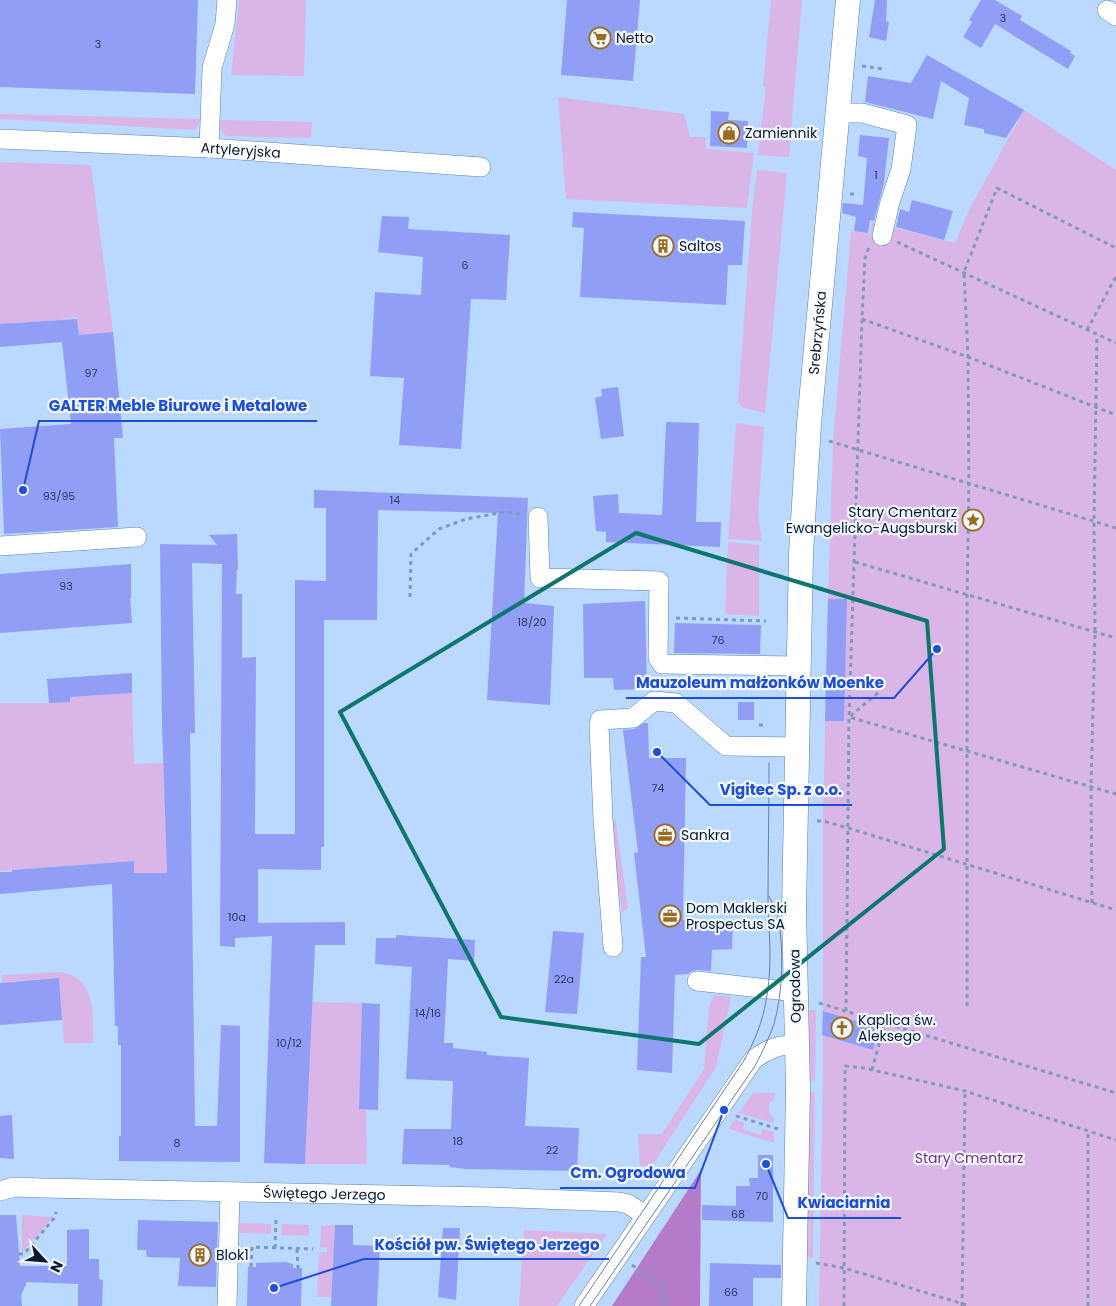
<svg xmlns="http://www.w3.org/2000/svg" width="1116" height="1306" font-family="Poppins,sans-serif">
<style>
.green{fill:#dab6e8}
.forest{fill:#b47bca}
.building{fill:#919ef6}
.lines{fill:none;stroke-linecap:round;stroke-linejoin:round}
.minor-casing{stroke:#5582be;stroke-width:20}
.major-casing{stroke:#5582be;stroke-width:25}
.path{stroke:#819abc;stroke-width:3;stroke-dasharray:4 4;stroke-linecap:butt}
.minor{stroke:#fff;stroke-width:19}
.major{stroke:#fff;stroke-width:24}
.tram{stroke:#6a82a2;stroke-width:1}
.marked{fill:none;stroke:#0f766e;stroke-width:4;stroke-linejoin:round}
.labels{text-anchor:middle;stroke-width:4.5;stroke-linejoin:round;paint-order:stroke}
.number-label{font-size:11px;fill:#2a3a62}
.poi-label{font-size:14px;fill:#081931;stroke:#f2f7fe;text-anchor:start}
.street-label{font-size:14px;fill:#081931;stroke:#f2f7fe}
.park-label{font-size:14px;fill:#762f8e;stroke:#f2f7fe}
.leader{fill:none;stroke:#1d4ed8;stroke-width:2}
.callout-dot{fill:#1d4ed8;stroke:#f2f7fe;stroke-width:2}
.callout-label{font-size:15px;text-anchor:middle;font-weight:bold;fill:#1d4ed8;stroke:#f2f7fe;stroke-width:4.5;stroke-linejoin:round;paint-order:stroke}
</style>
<rect width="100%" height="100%" fill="#bbd8ff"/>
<g class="green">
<polygon points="239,0 306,0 304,76 231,75"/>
<polygon points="771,0 802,0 789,157 758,155 766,87 763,86"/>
<polygon points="558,97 684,114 690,137 706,137 706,149 754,153 747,208 566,199"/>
<polygon points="1024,110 1116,170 1116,1306 819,1306 823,1067 823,821 828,599 833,442 851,231 871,234 872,222 955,243 969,210"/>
<polygon points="0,114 202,119 195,130 0,119"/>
<path d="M220,120L312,122L311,138L226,136C220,132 220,127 220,120Z"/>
<polygon points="0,162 91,165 113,332 79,335 77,317 62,319 62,320 0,324"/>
<polygon points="757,170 787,173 765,413 742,407 738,402 752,212"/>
<polygon points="736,423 764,427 758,515 762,541 728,539"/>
<polygon points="728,542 759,545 759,616 725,614"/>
<polygon points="132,693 134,764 164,763 167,873 134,873 134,861 0,871 0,703 49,703 70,697"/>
<polygon points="615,817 628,908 622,912 610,828"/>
<path d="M60,972C98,978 92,1014 93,1043H64L59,978L2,982V975Z"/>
<polygon points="714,995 731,997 716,1067 652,1166 640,1166 638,1134 662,1134 704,1069 709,1006"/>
<polygon points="312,1002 362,1003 359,1109 366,1109 367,1164 305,1164"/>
<polygon points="810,1010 816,1010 815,1081 806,1080 807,1014"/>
<polygon points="807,1092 815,1092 813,1258 810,1258 805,1255"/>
<polygon points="753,1093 775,1093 775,1098 769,1104 769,1112 774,1119 774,1123 739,1113"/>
<polygon points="734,1119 744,1123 743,1129 761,1135 763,1129 774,1132 774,1143 729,1129"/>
<polygon points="22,1215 53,1217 22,1253"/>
<polygon points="238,1223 271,1224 271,1234 237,1233"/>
<polygon points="282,1224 309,1225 309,1236 281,1235"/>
<polygon points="335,1225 332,1297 317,1297 319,1252 327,1252 327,1248 320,1247 321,1226"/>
<polygon points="524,1230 607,1234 557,1306 519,1306"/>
</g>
<polygon class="forest" points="701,1170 700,1306 612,1306"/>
<g class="building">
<polygon points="0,0 198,0 195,94 0,87"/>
<polygon points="567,0 640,0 633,81 561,75"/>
<polygon points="875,0 887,0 886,21 889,22 886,41 869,37"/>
<polygon points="981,0 995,0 1022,16 1020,20 1071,51 1070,53 1075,56 1068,69 995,24 981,48 963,37 972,22 969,20"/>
<polygon points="927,55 1024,110 1006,138 984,133 984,129 964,125 969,98 941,81 933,119 865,102 868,76 911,83"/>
<polygon points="711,111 729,112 728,120 748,121 747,148 710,146"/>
<polygon points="860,135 889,138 884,183 874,221 870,220 868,233 854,231 856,217 842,213 843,203 863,205 867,158 858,156"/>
<polygon points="912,200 953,211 944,240 896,227 900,209 909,212"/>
<polygon points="573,212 745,221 742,265 728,265 726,305 580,297 584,228 572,227"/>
<polygon points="382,216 409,217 408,229 510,235 506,300 471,299 461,449 399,445 404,378 370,376 375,292 421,295 423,257 378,252"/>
<polygon points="77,319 79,335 113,332 123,438 114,438 118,527 4,534 0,429 71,424 62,342 0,347 0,324"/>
<polygon points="618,387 624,436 601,439 595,398 602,396 601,389"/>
<polygon points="666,422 699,423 696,522 721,522 720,547 606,542 606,532 596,531 593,496 618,494 619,513 662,515"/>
<polygon points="314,490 528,498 524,603 554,606 550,705 487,700 498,513 378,510 377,620 324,620 324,847 321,847 321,870 258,869 258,923 345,922 345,945 315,945 305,1164 264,1163 272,936 235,938 235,947 220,946 222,564 192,563 195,733 190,733 195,1126 217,1126 221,1025 240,1026 240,1162 119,1161 119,1136 121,1136 121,1045 118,1045 118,1026 115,1026 112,884 0,894 0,872 12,872 12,870 134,861 134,873 167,873 162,722 160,544 217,545 209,535 237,534 238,570 237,569 236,594 242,594 242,658 256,657 255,834 295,834 295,580 326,581 326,508 314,508"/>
<polygon points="131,564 131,598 130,598 132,623 0,633 0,574"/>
<polygon points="828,599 847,599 844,721 825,721"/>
<polygon points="645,601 647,689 614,690 613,678 584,678 583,604"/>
<polygon points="675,623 761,625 760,654 674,653"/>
<polygon points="132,673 132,693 70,697 70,702 49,703 47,679"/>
<rect x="738" y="702" width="16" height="18"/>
<polygon points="644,723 648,723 649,758 686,758 683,920 733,922 732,949 712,950 711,971 698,970 692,971 688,974 675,975 672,1073 637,1070 641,957 646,957 634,853 638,852 623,730 634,729"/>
<polygon points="553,931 584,933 577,1014 545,1012"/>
<polygon points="396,935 475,940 474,961 448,959 444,1043 453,1043 453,1048 487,1052 487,1055 529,1058 525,1126 579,1128 577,1171 465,1169 449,1167 450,1165 402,1164 404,1129 451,1129 453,1081 406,1079 412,967 375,964 376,938 396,938"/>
<polygon points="59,978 62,1020 0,1025 0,983"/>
<polygon points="362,1003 380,1004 378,1110 359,1109"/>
<polygon points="823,1011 879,1028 873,1050 822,1035"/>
<polygon points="12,1115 14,1159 0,1158 0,1116"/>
<polygon points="758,1155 773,1155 773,1222 702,1220 702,1205 736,1206 736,1186 750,1186 749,1178 758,1178"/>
<polygon points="0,1215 16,1215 20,1266 67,1266 67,1230 89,1229 89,1259 99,1259 99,1279 103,1280 102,1306 78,1306 78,1284 27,1282 21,1295 22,1306 0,1306"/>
<polygon points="138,1220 218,1222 216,1287 178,1286 180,1258 147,1257 146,1250 137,1250"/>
<polygon points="335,1225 353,1225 353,1245 380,1246 377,1306 331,1306"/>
<polygon points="443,1228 460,1228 456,1300 438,1297"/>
<polygon points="285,1262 293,1264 293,1268 302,1268 301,1306 247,1306 248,1267 256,1267 256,1263"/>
<polygon points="710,1263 781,1265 781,1278 753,1278 753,1306 709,1306"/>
</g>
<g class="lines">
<g class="minor-casing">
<g id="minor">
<polyline points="1107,10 1116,16"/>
<polyline points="838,113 862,113 907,125 901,169 890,202 882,236"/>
<path id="s1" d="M0,139L209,148L481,167"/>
<polyline points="209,148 212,68 225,24 227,0"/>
<polyline points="538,517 540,578 659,581 658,658 662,664 798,666"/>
<polyline points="0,546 137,537"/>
<polyline points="613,947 603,819 599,725 600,720 633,718 654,701 676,703 726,746 798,747"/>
<polyline points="697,981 795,992"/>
<path id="s2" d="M0,1191L14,1187L42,1188L487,1197L619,1202L628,1204L645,1215"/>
<polyline points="227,1306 230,1192"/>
<path d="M584,1306L753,1060C767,1049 779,1045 796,1044"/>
</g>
</g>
<g class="major-casing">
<g id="major">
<path id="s3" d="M794,1306L798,1089L794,909L801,553L809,424L848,0"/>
</g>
</g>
<g class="path">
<polyline points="862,66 884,69"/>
<polyline points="850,194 858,194"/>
<polyline points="897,242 1116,343"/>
<polyline points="862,319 968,357 1116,415"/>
<polyline points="1087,330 1116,276"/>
<polyline points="829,441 1116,528"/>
<polyline points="855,562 1116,638"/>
<polyline points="410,597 411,554 439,529 466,519 505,512 521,514"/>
<polyline points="676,618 766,621"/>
<polyline points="878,693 849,717 1116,794"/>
<polyline points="759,725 764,725"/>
<polyline points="817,821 823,821 848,828 1116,910"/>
<polyline points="1092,903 1091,786 1095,632 1094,521 1097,335"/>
<polyline points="819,1003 1116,1093"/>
<polyline points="967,1006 967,595 969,483 968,357 964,272 997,188 1116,248"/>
<polyline points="846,1011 849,717 862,319 865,258 869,247"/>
<polyline points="872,1070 885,1022"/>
<polyline points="736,1116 778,1129"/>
<polyline points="275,1248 276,1218"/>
<polyline points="297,1249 298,1268"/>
<polyline points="19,1254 24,1254 55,1217 56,1212"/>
<polyline points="816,1263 844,1268 970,1306"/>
<polyline points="632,1265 662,1286 665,1306"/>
<polyline points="251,1267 252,1247 313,1249"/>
<polyline points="844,1306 845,1066 864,1068 965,1091 1116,1140"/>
<polyline points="962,1306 965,1091"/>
<polyline points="1088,1306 1088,1132"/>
</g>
<use href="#minor" class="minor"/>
<use href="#major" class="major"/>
<g class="tram">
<path d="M579,1306L743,1062C764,1026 770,993 770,952C770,936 768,921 768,906C768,858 769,811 769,763"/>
<path d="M590,1306L755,1066C762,1053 769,1038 774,1024C783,993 784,949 778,917C776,910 772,903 769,896"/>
</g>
</g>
<path class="marked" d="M636,533L927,621L944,849L699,1044L501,1017L340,712Z"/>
<defs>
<g id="supermarket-ring" transform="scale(1.125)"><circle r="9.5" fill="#f2f7fe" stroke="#9a6c1d" stroke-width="1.5"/><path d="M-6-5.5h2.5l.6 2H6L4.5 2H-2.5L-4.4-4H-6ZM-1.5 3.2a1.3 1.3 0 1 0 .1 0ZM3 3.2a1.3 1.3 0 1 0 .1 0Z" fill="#9a6c1d"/></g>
<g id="shop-ring" transform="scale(1.125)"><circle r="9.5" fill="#f2f7fe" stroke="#9a6c1d" stroke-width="1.5"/><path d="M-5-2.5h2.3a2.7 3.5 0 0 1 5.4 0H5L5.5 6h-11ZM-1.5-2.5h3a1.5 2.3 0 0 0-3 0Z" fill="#9a6c1d"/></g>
<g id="building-ring" transform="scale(1.125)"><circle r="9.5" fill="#f2f7fe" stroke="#9a6c1d" stroke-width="1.5"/><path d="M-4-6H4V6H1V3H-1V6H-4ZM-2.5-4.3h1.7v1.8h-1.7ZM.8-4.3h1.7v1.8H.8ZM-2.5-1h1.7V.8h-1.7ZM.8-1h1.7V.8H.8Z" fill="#9a6c1d"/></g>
<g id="sight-ring" transform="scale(1.125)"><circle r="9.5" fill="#f2f7fe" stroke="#9a6c1d" stroke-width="1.5"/><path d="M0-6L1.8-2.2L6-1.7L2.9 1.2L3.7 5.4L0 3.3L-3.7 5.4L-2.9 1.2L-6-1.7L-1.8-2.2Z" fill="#9a6c1d"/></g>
<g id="office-ring" transform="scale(1.125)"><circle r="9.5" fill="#f2f7fe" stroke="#9a6c1d" stroke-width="1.5"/><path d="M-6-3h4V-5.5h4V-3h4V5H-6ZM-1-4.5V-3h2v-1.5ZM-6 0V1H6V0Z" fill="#9a6c1d"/></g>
<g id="church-ring" transform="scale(1.125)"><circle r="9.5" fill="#f2f7fe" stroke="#9a6c1d" stroke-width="1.5"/><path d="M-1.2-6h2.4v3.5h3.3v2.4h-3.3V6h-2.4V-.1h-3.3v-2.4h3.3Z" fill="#9a6c1d"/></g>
</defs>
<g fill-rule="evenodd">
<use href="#supermarket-ring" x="600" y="38"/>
<use href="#shop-ring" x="729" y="133"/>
<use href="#building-ring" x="663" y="246"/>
<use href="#sight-ring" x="973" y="520"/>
<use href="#office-ring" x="665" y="835"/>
<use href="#office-ring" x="670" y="916"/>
<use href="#church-ring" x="842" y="1028"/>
<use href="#building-ring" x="200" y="1255"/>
</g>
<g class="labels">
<g class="number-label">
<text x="1003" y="22">3</text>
<text x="98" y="48">3</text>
<text x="876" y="179">1</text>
<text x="465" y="269">6</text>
<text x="91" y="377">97</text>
<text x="59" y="500">93/95</text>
<text x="395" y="504">14</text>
<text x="66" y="590">93</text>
<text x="532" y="626">18/20</text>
<text x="718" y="644">76</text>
<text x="658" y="792">74</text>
<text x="237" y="921">10a</text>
<text x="564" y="983">22a</text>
<text x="428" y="1017">14/16</text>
<text x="289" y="1047">10/12</text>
<text x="458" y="1145">18</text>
<text x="177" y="1147">8</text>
<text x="552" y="1154">22</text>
<text x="762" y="1200">70</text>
<text x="738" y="1218">68</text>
<text x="731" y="1296">66</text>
</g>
<g class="poi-label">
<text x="616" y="43">Netto</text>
<text x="745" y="138">Zamiennik</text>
<text x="679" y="251">Saltos</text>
<text x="957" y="517" text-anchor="end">Stary Cmentarz<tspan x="957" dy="16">Ewangelicko-Augsburski</tspan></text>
<text x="681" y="840">Sankra</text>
<text x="686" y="913">Dom Maklerski<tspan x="686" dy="16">Prospectus SA</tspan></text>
<text x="858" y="1025">Kaplica św.<tspan x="858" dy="16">Aleksego</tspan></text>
<text x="216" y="1260">Blok1</text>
</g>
<g class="street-label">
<text dy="5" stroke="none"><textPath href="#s1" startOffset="241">Artyleryjska</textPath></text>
<text dy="5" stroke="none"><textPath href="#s3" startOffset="974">Srebrzyńska</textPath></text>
<text transform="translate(795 986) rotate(-91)" y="5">Ogrodowa</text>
<text dy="5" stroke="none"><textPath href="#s2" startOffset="325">Świętego Jerzego</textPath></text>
</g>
<g class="park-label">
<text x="969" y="1163">Stary Cmentarz</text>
</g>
</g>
<path class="leader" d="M23 490L39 421H317M937 649L894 698H626M657 752L710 805H852M724 1110L695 1188H560M766 1164L788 1218H901M274 1288L364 1259H609"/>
<g class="callout-dot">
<circle cx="23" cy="490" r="5"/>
<circle cx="937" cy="649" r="5"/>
<circle cx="657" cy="752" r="5"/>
<circle cx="724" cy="1110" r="5"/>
<circle cx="766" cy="1164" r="5"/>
<circle cx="274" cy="1288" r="5"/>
</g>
<g class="callout-label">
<text x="178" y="411">GALTER Meble Biurowe i Metalowe</text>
<text x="760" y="688">Mauzoleum małżonków Moenke</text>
<text x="781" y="795">Vigitec Sp. z o.o.</text>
<text x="628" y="1178">Cm. Ogrodowa</text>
<text x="844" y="1208">Kwiaciarnia</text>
<text x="487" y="1250">Kościół pw. Świętego Jerzego</text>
</g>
<g transform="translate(45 1261) rotate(116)" stroke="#f2f7fe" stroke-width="4" paint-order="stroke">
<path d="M0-4L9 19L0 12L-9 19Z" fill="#081931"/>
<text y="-8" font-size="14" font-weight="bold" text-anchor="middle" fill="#081931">N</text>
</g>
</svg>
